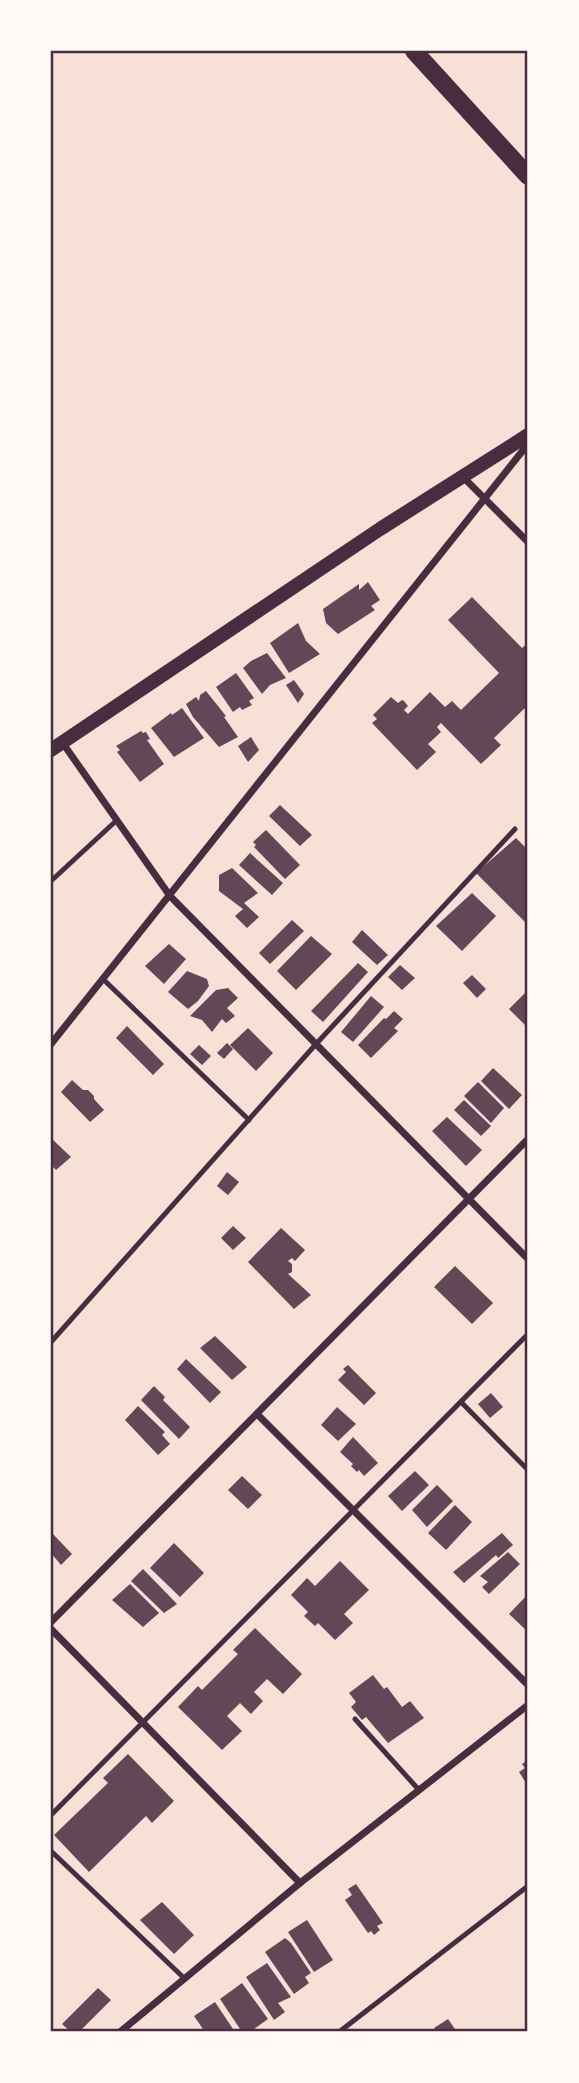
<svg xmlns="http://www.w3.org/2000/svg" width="579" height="2083" font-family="Cabin,sans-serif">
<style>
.building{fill:#644757}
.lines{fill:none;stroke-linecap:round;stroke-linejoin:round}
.service{stroke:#4a2c40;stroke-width:5}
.minor{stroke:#4a2c40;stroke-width:7}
.secondary{stroke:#4a2c40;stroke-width:14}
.motorway{stroke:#4a2c40;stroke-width:18}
.neatline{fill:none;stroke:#4a2c40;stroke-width:2.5}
</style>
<rect width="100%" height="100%" fill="#f7e1d7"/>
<g class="building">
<polygon points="368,582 380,600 371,606 375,610 338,634 326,623 323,609 359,584 359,590"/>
<polygon points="472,597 522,648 528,643 528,705 494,738 501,745 481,764 441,723 437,727 441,732 428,744 436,752 417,770 372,723 377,719 373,715 391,697 398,703 402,700 404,701 408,706 404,710 408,714 430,692 445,707 452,701 461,710 499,673 448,620"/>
<polygon points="298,623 306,641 320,654 289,673 270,643"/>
<polygon points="267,653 286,678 270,685 262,694 243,668 251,661"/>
<polygon points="236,673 254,698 249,701 252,705 242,710 240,707 233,712 216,687"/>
<polygon points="294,680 304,694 298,703 286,685"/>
<polygon points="206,691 226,716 224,717 238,737 219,747 193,717 186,704 196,697 199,701 200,695"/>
<polygon points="182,708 204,738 174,757 151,728 171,713 172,715"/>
<polygon points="141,731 143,733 146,732 150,739 147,740 164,764 140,782 117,752 120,750 116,746"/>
<polygon points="251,737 259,750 248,762 238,746"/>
<polygon points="280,805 312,835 300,846 269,816"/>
<polygon points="266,830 300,865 285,879 254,847 256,845 253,842"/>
<polygon points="516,838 528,850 528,925 476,873"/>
<polygon points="250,853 283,883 272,895 239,865"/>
<polygon points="232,868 258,893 244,903 259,917 247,928 235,916 243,909 219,891 219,875"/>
<polygon points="472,893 496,916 462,951 436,926"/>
<polygon points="292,920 304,931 270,964 259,953"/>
<polygon points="362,930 388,955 377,965 352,942"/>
<polygon points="311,936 332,954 296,990 277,971"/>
<polygon points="169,944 186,959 164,984 145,966"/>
<polygon points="358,963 368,972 323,1022 311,1011"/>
<polygon points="400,965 415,978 402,990 388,977"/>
<polygon points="187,971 207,979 209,986 198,1001 188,1009 168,992"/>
<polygon points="472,975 486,989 477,998 463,983"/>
<polygon points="228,988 238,998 227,1008 235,1016 226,1023 222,1019 212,1032 202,1020 190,1016 216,990"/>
<polygon points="528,990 528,1028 509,1009"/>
<polygon points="371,996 384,1007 353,1042 341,1032"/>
<polygon points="394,1011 403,1019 394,1028 398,1031 371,1058 358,1045 384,1018 386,1019"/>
<polygon points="127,1026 164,1064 153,1075 116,1038"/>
<polygon points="248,1028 273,1053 256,1071 230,1045"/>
<polygon points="227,1043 233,1049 224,1059 217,1053"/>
<polygon points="199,1045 211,1056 202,1065 190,1054"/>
<polygon points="493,1068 522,1095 509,1109 481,1081"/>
<polygon points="72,1080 83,1090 88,1090 94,1096 94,1099 104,1110 90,1122 61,1092"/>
<polygon points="478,1082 504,1108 491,1123 464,1096"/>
<polygon points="464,1100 491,1126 481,1136 454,1110"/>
<polygon points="447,1117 482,1150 466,1166 432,1131"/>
<polygon points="51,1138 71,1157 56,1170 51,1165"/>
<polygon points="227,1172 239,1182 228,1195 217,1186"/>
<polygon points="233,1226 246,1238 233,1250 221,1238"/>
<polygon points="281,1228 305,1250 295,1261 292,1258 288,1261 292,1264 292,1272 288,1274 311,1295 294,1309 248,1262"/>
<polygon points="455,1266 493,1303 472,1324 434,1287"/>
<polygon points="215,1336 247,1367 232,1380 200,1348"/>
<polygon points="186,1359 221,1392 210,1403 177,1369"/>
<polygon points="348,1365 376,1393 364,1405 338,1380 346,1372 343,1369"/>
<polygon points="154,1386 165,1397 163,1400 190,1427 179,1439 141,1400"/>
<polygon points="491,1393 503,1407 490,1418 478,1404"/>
<polygon points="138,1406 165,1432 162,1435 170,1444 158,1455 125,1420"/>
<polygon points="337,1407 356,1424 338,1441 321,1425"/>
<polygon points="353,1437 378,1463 364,1476 359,1470 357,1472 351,1466 353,1464 340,1452"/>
<polygon points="415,1471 429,1485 402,1511 388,1496"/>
<polygon points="242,1476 262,1495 248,1509 228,1490"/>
<polygon points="437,1485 453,1501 427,1527 412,1510"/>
<polygon points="455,1505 472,1522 446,1550 428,1533"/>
<polygon points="51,1532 72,1554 61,1565 51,1553"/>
<polygon points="502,1533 513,1545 498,1558 496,1555 464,1583 453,1572"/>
<polygon points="174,1543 204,1573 180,1597 150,1568"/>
<polygon points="508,1552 520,1564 489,1594 482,1587 488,1582 480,1576"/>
<polygon points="340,1561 369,1590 344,1614 353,1623 335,1640 318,1623 315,1626 304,1616 308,1612 291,1595 307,1578 315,1586"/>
<polygon points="143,1569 177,1604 164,1613 131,1581"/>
<polygon points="130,1584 159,1613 143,1627 112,1600"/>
<polygon points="528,1594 528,1628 526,1630 509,1614"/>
<polygon points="255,1628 302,1674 283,1694 267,1679 254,1692 263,1701 251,1714 240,1703 227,1716 242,1731 222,1750 178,1707 198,1686 202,1690 238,1654 233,1650"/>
<polygon points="373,1675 384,1689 387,1687 402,1707 410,1701 424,1718 388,1743 366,1717 362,1720 351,1707 356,1702 349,1693"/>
<polygon points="128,1754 174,1801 152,1823 146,1816 89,1872 54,1835 108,1783 103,1778"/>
<polygon points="528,1760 528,1786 519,1772 525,1768 522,1764"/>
<polygon points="356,1884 383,1923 377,1926 380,1930 374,1935 371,1931 368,1933 345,1900 352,1895 348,1889"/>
<polygon points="162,1902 194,1935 174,1954 140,1920"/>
<polygon points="307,1920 333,1960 314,1972 288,1932"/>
<polygon points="285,1938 291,1943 311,1973 305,1977 309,1983 294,1994 265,1952"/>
<polygon points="267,1963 291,1997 278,2003 285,2012 274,2020 246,1977"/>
<polygon points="242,1983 268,2019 250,2032 242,2032 220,1999"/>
<polygon points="98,1988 111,2000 79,2032 71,2032 62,2024"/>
<polygon points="215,2002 235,2032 205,2032 194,2016"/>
<polygon points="448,2019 457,2032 438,2032 434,2028"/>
</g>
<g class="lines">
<g class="service">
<polyline points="51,881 117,820"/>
<polyline points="103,979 249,1120"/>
<polyline points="51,1342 316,1044 515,829"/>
<polyline points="461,1402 528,1470"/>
<polyline points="355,1719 419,1790"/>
<polyline points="51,1815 528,1334"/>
<polyline points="51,1851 185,1979"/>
<polyline points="339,2032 528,1886"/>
</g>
<g class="minor">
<polyline points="463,477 528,542"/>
<polyline points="62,742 170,896 528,1259"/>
<polyline points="51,1044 528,444"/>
<polyline points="257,1414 528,1685"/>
<polyline points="51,1622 528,1139"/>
<polyline points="51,1629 300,1883"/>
<polyline points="120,2032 300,1883 528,1705"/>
</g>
<polyline class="secondary" points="51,750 380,529 528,435"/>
<polyline class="motorway" points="414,51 528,176"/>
</g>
<rect width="579" height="2083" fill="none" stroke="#fffaf5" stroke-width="105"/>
<rect x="52" y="52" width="474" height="1978" class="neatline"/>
</svg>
